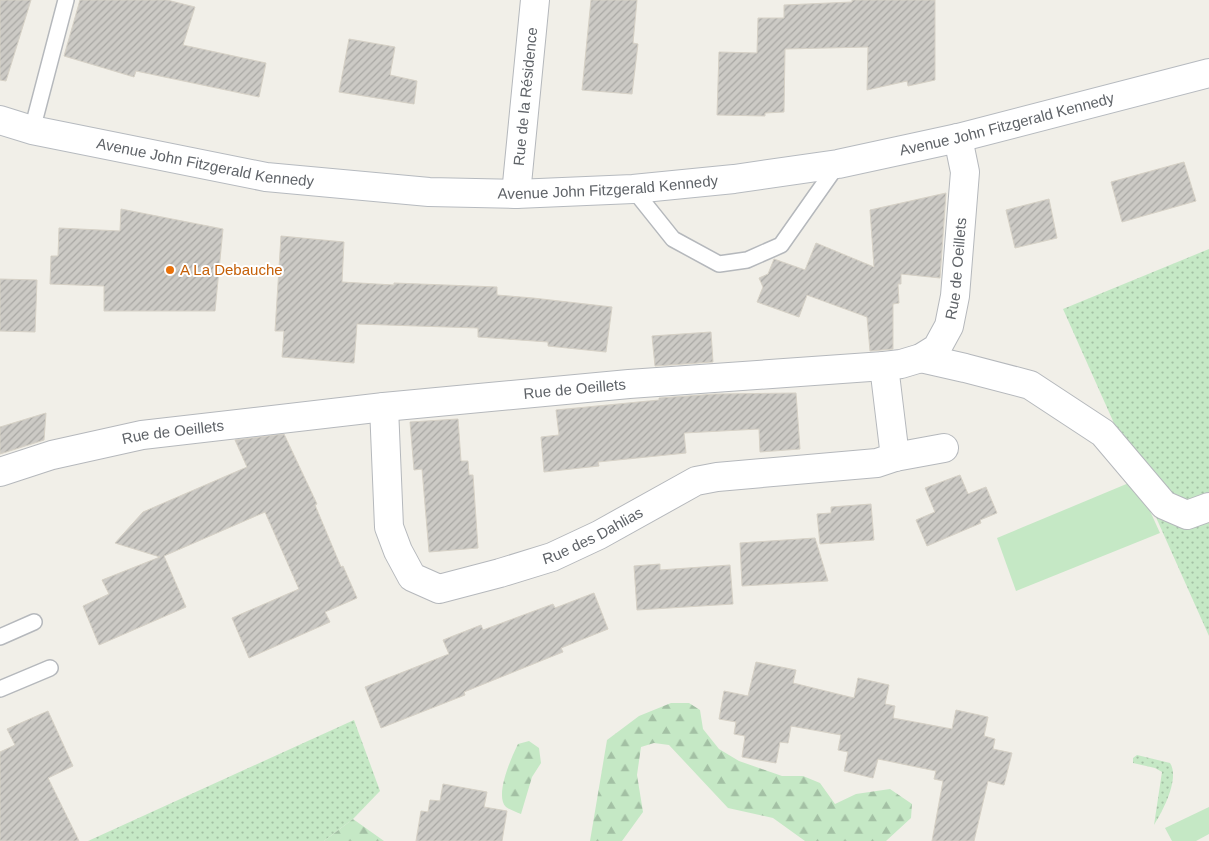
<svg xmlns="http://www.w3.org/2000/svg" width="1209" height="841" font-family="Helvetica,sans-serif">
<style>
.grass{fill:url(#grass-dots)}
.forest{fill:url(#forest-firs)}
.green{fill:#c5e8c5}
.building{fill:url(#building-hatch);stroke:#d6d1c6}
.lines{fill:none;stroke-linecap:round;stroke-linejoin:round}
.service-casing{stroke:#b5b8bc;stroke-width:18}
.minor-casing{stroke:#b5b8bc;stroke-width:30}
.secondary-casing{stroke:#b6babf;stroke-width:30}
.service{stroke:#fff;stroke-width:15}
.minor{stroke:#fff;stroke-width:28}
.secondary{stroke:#fff;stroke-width:28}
.food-dot{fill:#e8710a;stroke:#fff;stroke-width:2}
.labels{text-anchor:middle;stroke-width:4;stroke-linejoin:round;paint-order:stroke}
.street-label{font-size:15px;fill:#5f6368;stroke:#fff}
.food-label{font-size:15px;fill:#c56008;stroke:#fff;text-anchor:start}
</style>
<defs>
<pattern id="grass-dots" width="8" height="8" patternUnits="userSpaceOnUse" patternTransform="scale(1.25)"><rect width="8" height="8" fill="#c5e8c5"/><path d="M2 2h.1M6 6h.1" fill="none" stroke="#a3c0a4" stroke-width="1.8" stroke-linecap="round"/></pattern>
<pattern id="forest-firs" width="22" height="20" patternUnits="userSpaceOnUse" patternTransform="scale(1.25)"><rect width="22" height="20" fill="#c5e8c5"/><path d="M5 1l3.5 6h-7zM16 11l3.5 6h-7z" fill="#a3c0a4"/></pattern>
<pattern id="building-hatch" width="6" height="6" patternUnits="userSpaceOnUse" patternTransform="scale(1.25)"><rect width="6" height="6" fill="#cccac5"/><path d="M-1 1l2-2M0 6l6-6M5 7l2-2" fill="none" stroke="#a9a8a4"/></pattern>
</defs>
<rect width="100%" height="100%" fill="#f1efe8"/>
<g class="grass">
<polygon points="1209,249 1209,636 1063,309"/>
<polygon points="354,720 380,791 353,819 324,841 88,841"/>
<path d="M1137,755L1170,763C1180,778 1163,811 1154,825L1162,772L1155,768L1133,763V758Z"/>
</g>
<g class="forest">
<polygon points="671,703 689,703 700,710 703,729 719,749 739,761 782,776 803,776 820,783 835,804 856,794 890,789 912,804 911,818 886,841 805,841 773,818 728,808 669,745 654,743 641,747 637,775 643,812 622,841 590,841 607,740 639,716"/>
<path d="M529,741L539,748L541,763L532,777L521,814C516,812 510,810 506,807C494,796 512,756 518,744Z"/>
<polygon points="353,819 384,841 324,841"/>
</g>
<g class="green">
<polygon points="1136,480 1160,533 1016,591 997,538"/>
<polygon points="1209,807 1209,834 1196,841 1172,841 1165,828"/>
</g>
<g class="building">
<polygon points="0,0 31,0 6,81 0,80"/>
<polygon points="80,0 167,0 195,7 183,45 266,63 259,97 136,71 134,77 64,56"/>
<polygon points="591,0 637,0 633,43 638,44 632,94 582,90"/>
<polygon points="852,0 935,0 935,80 908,86 907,81 867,90 868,47 785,49 784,112 765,113 765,116 717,115 719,52 757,53 758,18 784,18 784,5 852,2"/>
<polygon points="349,39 395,47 390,75 417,81 414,104 339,92"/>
<polygon points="1184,162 1196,201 1122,222 1111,182"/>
<polygon points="946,193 940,278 901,274 901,284 898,284 899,303 893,304 893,349 870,351 867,317 807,295 799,317 757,302 763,287 759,278 768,274 774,259 805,270 816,243 874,267 870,210"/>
<polygon points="1049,199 1057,238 1015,248 1006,210"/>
<polygon points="121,209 223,229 215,311 104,311 104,286 50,284 51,256 58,256 59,228 120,231"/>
<polygon points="281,236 344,242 342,282 394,285 394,283 497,287 497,295 533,298 612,307 606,352 548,346 548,342 478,337 478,328 357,324 354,363 282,357 284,331 275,331"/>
<polygon points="0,279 37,280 35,332 0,331"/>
<polygon points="711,332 713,362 655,366 652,336"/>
<polygon points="796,393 800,449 760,452 759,429 684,433 686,453 598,462 599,466 544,472 541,437 559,435 556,410 659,400 659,398 716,394"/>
<polygon points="46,413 44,440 0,454 0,427"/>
<polygon points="458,419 461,461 468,461 469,475 473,475 478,548 429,552 422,469 414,470 410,422"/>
<polygon points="284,434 317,504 315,505 341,567 343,566 357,598 325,612 330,622 249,658 232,618 299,589 265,512 164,556 186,607 99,645 83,606 109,594 102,580 160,557 115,543 143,512 247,467 235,440"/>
<polygon points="960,475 968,494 986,487 997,513 980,520 981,523 927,546 916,520 935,512 925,488"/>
<polygon points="871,504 874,540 820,544 817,514 831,513 831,507"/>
<polygon points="815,538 828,581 742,586 740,543"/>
<polygon points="660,564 660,570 730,565 733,604 637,610 634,566"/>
<polygon points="594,593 608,629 561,648 563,652 464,692 465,695 381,728 365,687 449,654 443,640 481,625 483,630 553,604 555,608"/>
<polygon points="756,662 796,670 793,683 854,698 858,678 889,685 885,704 895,706 893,718 952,729 956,710 988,717 984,736 995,739 993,749 1012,753 1004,785 988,781 974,841 932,841 943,781 934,779 936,771 878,759 873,778 844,771 848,752 838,750 841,735 791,726 788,743 780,742 776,763 742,757 745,736 734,734 736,722 719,719 724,691 748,696"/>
<polygon points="48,711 73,766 48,778 79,841 0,841 0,752 15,745 7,729"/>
<polygon points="443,784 487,792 484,807 507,811 502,841 416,841 421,811 428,812 430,800 440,801"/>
</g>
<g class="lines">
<g class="service-casing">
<g id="service">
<polyline points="32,130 66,0"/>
<polyline points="633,189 673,239 719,264 747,260 781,245 838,164"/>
<polyline points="0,637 34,622"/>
<polyline points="0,689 50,668"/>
</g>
</g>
<g class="minor-casing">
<g id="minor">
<path id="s1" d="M516,194L535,0"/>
<polyline points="921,358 965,368 1030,385 1103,433 1164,505 1187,515 1209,507"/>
<polyline points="884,366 895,457"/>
<path id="s2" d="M384,407L389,527L398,551L412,577L439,589L500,573L552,557L599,535L696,481L717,477L877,463L895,457L944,448"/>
<path id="s3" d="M0,472L52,455L142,435L384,407L629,384L884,366L901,364L921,358L937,348L949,326L955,296L965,172L958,138"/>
</g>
</g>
<g class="secondary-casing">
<g id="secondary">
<path id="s4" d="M0,120L32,130L266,177L429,192L516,194L633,189L734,179L838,164L958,138L1209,73"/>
</g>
</g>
<use href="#service" class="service"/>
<use href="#minor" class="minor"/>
<use href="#secondary" class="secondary"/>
</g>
<circle class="food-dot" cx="170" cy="270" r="5"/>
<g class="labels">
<g class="street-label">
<text dy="5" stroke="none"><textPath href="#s1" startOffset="98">Rue de la Résidence</textPath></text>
<text dy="5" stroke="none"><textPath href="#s4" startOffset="1020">Avenue John Fitzgerald Kennedy</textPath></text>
<text dy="5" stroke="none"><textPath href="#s4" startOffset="210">Avenue John Fitzgerald Kennedy</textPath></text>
<text dy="5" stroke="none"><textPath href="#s4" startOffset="615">Avenue John Fitzgerald Kennedy</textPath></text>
<text dy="5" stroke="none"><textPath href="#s3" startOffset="1032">Rue de Oeillets</textPath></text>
<text dy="5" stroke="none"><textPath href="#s3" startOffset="582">Rue de Oeillets</textPath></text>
<text dy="5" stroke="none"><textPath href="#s3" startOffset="178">Rue de Oeillets</textPath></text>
<text dy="5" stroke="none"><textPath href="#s2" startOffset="368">Rue des Dahlias</textPath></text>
</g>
<g class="food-label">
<text x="180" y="275">A La Debauche</text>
</g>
</g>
</svg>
